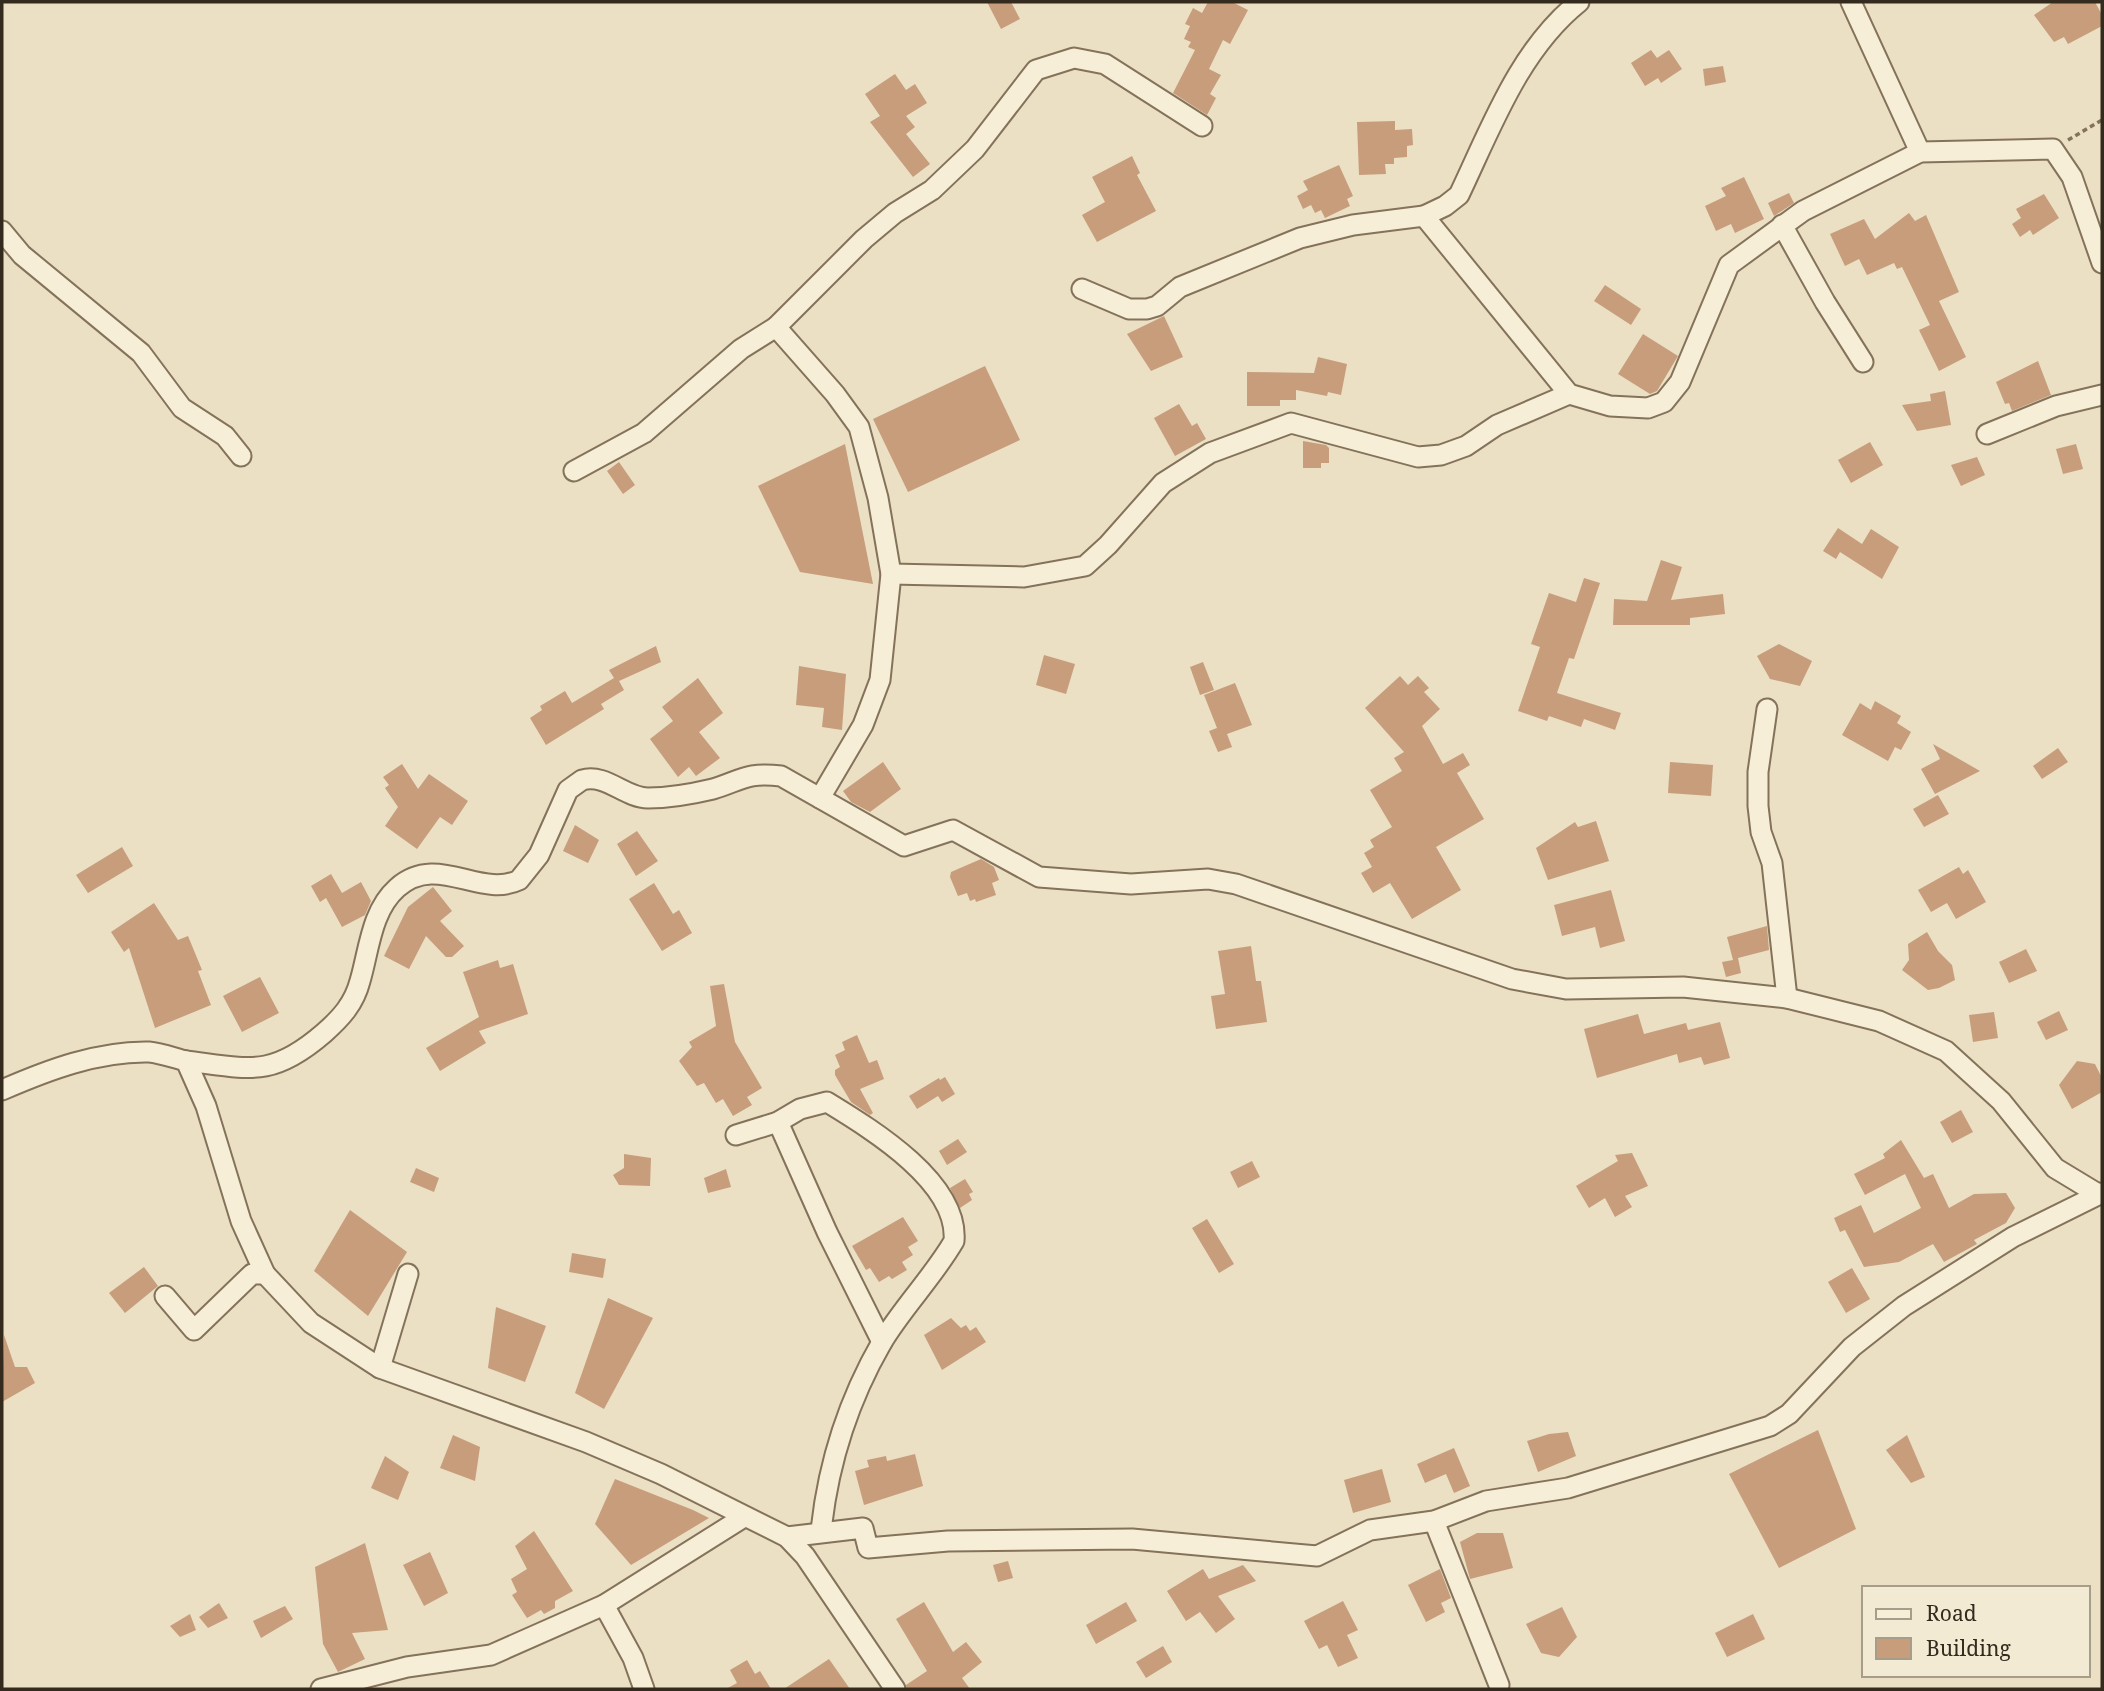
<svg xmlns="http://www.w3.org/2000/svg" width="2104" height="1691" font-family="'Noto Serif',serif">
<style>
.building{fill:#c79d7c}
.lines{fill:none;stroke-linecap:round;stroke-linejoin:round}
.minor-casing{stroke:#84725b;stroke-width:23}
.path{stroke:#84725b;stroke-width:3.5;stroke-dasharray:5 3.5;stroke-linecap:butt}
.minor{stroke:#f6eed6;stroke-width:19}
</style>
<rect width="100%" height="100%" fill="#ebe0c4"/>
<g class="building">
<polygon points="987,2 1011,2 1020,19 1001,29"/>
<polygon points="1208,2 1232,2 1248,10 1230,44 1223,40 1209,69 1221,75 1210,94 1216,98 1207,115 1173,93 1195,50 1188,47 1191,42 1184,39 1190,26 1185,24 1193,8 1202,13"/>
<polygon points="2053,2 2095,2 2102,15 2102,26 2068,44 2064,37 2054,42 2034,15"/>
<polygon points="1651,50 1657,58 1669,50 1682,69 1661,83 1658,78 1645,86 1631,63"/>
<polygon points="1723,66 1726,82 1705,86 1703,69"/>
<polygon points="895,74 906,90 915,84 927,103 906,116 915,127 906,134 930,164 913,177 870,122 880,116 865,94"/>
<polygon points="1395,121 1395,130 1412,129 1413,145 1407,146 1407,157 1394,158 1394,164 1385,164 1386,174 1359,175 1357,122"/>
<polygon points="1132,156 1140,173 1137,175 1156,211 1097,242 1082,215 1105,202 1092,177"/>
<polygon points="1339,165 1353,196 1347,199 1350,206 1325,218 1321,210 1315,213 1311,205 1303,209 1297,196 1308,190 1303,181"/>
<polygon points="1744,177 1764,219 1735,233 1731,224 1716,231 1705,206 1726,196 1721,188"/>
<polygon points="1789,193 1794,203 1774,216 1768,203"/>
<polygon points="2044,194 2059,218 2033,235 2030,230 2020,237 2012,224 2021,218 2016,209"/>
<polygon points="1909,213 1915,221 1926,215 1959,292 1939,301 1966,357 1939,371 1919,330 1930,325 1902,267 1897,269 1894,263 1867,275 1859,259 1845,266 1830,234 1864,219 1875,239"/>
<polygon points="1605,285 1641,309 1631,325 1594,301"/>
<polygon points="1164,316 1183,357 1151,371 1127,334"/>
<polygon points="1643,334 1678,356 1657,391 1650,394 1618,374"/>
<polygon points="1318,357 1347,364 1341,395 1328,392 1327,396 1296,390 1296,400 1280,400 1280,406 1247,406 1247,372 1314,373"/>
<polygon points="2038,361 2051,395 2012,411 2009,403 2005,404 1996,382"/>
<polygon points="985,366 1020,440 908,492 873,419"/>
<polygon points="1945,391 1951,425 1917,431 1902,405 1931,401 1930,394"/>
<polygon points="1179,404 1192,426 1197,423 1206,439 1175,456 1154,418"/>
<polygon points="1303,441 1326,445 1329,448 1329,463 1321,463 1321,468 1303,468"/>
<polygon points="1870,442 1883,465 1851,483 1838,460"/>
<polygon points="845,444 873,584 800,572 758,486"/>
<polygon points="2076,444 2083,469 2063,474 2056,449"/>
<polygon points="1977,457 1985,475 1961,486 1951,465"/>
<polygon points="619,462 635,485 623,494 607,471"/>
<polygon points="1838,528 1862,544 1871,529 1899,547 1882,579 1840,552 1836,559 1823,551"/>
<polygon points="1661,560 1682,567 1671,600 1723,594 1725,614 1690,618 1690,625 1613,625 1614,599 1647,601"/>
<polygon points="1584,578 1600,583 1574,659 1569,658 1557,693 1621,713 1615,730 1584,719 1581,727 1549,716 1547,721 1518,711 1540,647 1531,644 1549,593 1576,602"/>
<polygon points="1779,644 1812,661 1800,686 1770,679 1757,656"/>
<polygon points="656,646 661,662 619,681 624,690 601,704 604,709 546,745 530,718 542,710 540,706 565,691 572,703 614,678 609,670"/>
<polygon points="1044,655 1075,664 1066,694 1036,685"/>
<polygon points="1203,662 1214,690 1200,695 1190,667"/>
<polygon points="799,666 846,674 842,730 822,727 824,708 796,705"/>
<polygon points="1400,676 1408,685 1418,676 1429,688 1424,692 1440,709 1422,726 1443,764 1463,753 1470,765 1457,773 1484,819 1436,847 1461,890 1412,919 1390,883 1373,893 1361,873 1372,867 1364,853 1374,847 1370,840 1392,827 1370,790 1402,771 1394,758 1404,752 1365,708"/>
<polygon points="698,678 723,713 699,732 720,758 696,776 689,767 678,777 650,739 673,721 662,707"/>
<polygon points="1235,683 1252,725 1227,734 1232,747 1218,752 1209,731 1217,728 1204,695"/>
<polygon points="1875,701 1901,716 1897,723 1911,732 1901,750 1895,747 1888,761 1842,735 1860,703 1871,710"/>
<polygon points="1933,744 1980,771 1935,794 1921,769 1940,759"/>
<polygon points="2058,748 2068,762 2042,779 2033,766"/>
<polygon points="883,762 901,789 870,812 851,802 843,791"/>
<polygon points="1670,762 1713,765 1711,796 1668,793"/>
<polygon points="402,764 418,789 429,774 468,801 452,825 440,817 417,849 385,826 398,807 385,788 389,785 383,777"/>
<polygon points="1938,795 1949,814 1924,827 1913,809"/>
<polygon points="1596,821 1609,861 1548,880 1536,848 1575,822 1578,827"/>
<polygon points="575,825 599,840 588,863 563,851"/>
<polygon points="637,831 658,861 636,876 617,844"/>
<polygon points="122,847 133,866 88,893 76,875"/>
<polygon points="981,859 994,867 999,880 992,883 996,895 976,902 975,899 970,901 967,893 958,896 950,877 951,872"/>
<polygon points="1959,867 1963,874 1968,870 1986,902 1956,919 1947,903 1931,912 1918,890"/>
<polygon points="331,874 342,893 361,882 371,901 365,915 342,927 326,898 320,902 311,886"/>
<polygon points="654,883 673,914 679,910 692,933 662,951 629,899"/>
<polygon points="433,887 452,911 440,921 464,946 452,957 446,957 426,936 409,969 384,956 408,907"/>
<polygon points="1611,890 1625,941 1600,948 1595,927 1562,936 1554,905"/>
<polygon points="154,903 178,940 188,936 202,970 198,971 211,1005 155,1028 129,948 124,952 111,932"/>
<polygon points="1767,926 1769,950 1738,958 1741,973 1726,977 1722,962 1733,960 1727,937"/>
<polygon points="1927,932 1938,951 1952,965 1955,980 1939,988 1928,990 1902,970 1909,960 1908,944"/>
<polygon points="1251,946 1256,981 1261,981 1267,1022 1216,1029 1211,996 1225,994 1218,951"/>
<polygon points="2026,949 2037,971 2009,983 1999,962"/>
<polygon points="498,960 500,968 513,964 528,1014 479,1031 486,1043 440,1071 426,1048 479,1017 463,972"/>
<polygon points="260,977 279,1013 242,1032 223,996"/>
<polygon points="724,984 735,1042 762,1088 747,1097 752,1105 733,1116 723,1099 716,1103 704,1083 697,1086 679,1061 692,1047 689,1042 716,1026 710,986"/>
<polygon points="2059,1011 2068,1030 2046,1040 2037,1022"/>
<polygon points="1994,1012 1998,1038 1973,1042 1969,1015"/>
<polygon points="1638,1014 1644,1034 1686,1023 1688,1030 1720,1022 1730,1058 1704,1065 1701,1057 1679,1063 1677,1054 1597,1078 1584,1029"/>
<polygon points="857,1035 869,1063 877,1060 884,1079 860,1089 873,1113 870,1115 851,1102 835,1075 835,1070 840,1067 835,1055 845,1050 842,1042"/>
<polygon points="2077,1061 2095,1064 2102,1078 2102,1092 2072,1109 2059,1085"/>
<polygon points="945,1077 955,1094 942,1102 938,1096 917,1109 909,1096 939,1078 940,1080"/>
<polygon points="1961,1110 1973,1132 1952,1143 1940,1122"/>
<polygon points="958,1139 967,1152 947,1165 939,1151"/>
<polygon points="1901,1140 1924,1178 1933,1174 1949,1208 1974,1194 2006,1193 2015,1208 2006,1223 1974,1240 1977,1244 1944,1262 1933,1244 1899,1262 1864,1267 1845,1230 1840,1232 1834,1218 1861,1205 1874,1233 1921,1208 1905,1174 1865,1195 1854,1174 1885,1158 1883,1154"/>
<polygon points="1632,1153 1648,1186 1625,1196 1632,1207 1615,1217 1605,1198 1589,1208 1576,1186 1618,1161 1615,1155"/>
<polygon points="624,1154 651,1158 650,1186 619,1185 613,1175 624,1168"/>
<polygon points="1252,1161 1260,1177 1238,1188 1230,1172"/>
<polygon points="416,1168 439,1178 434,1192 410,1182"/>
<polygon points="726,1169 731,1187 708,1193 704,1178"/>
<polygon points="965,1179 973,1192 969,1194 972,1200 960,1208 950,1188"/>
<polygon points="350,1210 407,1252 368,1316 314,1271"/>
<polygon points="903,1217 918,1241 908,1247 913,1255 902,1262 907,1270 892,1279 889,1276 879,1282 870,1268 866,1270 852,1246"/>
<polygon points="1207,1219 1234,1264 1219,1273 1192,1228"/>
<polygon points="572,1253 606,1259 603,1278 569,1272"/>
<polygon points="144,1267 158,1286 125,1313 109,1293"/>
<polygon points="1852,1268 1870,1299 1846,1313 1828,1282"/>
<polygon points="608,1298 653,1318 604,1409 575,1393"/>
<polygon points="496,1307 546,1326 525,1382 488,1368"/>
<polygon points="951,1318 961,1328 966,1325 970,1331 976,1327 986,1342 942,1370 924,1335"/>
<polygon points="4,1335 15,1367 27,1367 35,1383 2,1402"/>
<polygon points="1818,1430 1856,1529 1779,1568 1729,1474"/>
<polygon points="1568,1432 1576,1456 1538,1472 1527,1441 1549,1434"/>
<polygon points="453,1435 480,1447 475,1481 440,1468"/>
<polygon points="1907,1435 1925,1477 1911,1483 1886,1450"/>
<polygon points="1454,1448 1470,1486 1454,1493 1446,1474 1425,1483 1417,1464"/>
<polygon points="915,1454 923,1486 864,1505 855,1471 869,1467 867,1460 886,1456 887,1461"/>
<polygon points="385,1456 409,1472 398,1500 371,1488"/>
<polygon points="1382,1469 1391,1502 1353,1513 1344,1480"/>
<polygon points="615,1479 693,1510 709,1518 631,1565 595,1524"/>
<polygon points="534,1531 573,1591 555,1601 555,1608 544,1614 541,1610 527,1618 512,1595 517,1592 511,1579 527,1569 515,1546"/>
<polygon points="1477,1533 1503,1533 1513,1568 1470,1579 1460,1542"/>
<polygon points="365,1543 388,1630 352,1633 365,1659 338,1672 323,1644 315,1567"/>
<polygon points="430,1552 448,1593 424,1606 403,1565"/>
<polygon points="1008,1561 1013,1578 998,1582 993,1565"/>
<polygon points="1243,1565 1256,1581 1218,1596 1235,1619 1216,1633 1200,1612 1186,1621 1167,1591 1203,1569 1209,1579"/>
<polygon points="1440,1569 1451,1598 1441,1603 1445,1612 1426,1622 1408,1585"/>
<polygon points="1343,1601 1358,1630 1347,1635 1358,1658 1338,1667 1327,1645 1319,1649 1304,1621"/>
<polygon points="924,1602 953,1652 966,1642 982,1662 962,1678 970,1689 907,1689 906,1685 927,1671 896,1619"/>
<polygon points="1126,1602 1137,1621 1096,1644 1086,1625"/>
<polygon points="219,1603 228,1618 208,1628 199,1617"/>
<polygon points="285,1606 293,1619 261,1638 253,1621"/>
<polygon points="1562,1607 1577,1637 1559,1657 1541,1653 1526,1624"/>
<polygon points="190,1614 196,1630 180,1637 170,1626"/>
<polygon points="1753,1614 1765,1639 1727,1657 1715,1633"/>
<polygon points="1163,1646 1172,1662 1146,1678 1136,1662"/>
<polygon points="829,1659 850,1689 784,1689"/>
<polygon points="747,1660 755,1674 760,1671 771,1689 726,1689 737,1683 730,1670"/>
</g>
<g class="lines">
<g class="minor-casing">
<g id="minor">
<polyline points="1851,2 1920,152"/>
<path d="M1424,216L1445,206L1459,195C1491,128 1519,50 1579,2"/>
<polyline points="1782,225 1825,302 1863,362"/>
<polyline points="2,231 22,255 141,353 182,408 225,436 241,456"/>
<polyline points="1082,289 1129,309 1147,309 1157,306 1180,287 1300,238 1353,225 1424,216 1569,394 1610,406 1648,408 1664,402 1680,382 1729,265 1803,211 1920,152 2053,149 2072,177 2102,263"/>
<polyline points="1987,434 2056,406 2102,395"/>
<polyline points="574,471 644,433 741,349 776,327"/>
<polyline points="891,574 1024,577 1085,566 1108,545 1163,483 1210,453 1291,423 1418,457 1441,455 1466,446 1497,425 1569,394"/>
<polyline points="1767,709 1758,772 1758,806 1761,832 1772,863 1787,998"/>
<polyline points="820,798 863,725 880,680 891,574 878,498 859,427 835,394 776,327 864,239 895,213 932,190 975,149 1036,70 1074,58 1105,64 1202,126"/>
<path d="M186,1061C250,1069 272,1078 324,1033C341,1018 354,1004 360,981C369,951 371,911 397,888C437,852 480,899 519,880L539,855L568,790L582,780C606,773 625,798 648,798C669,798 692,794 713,789C742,780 747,772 781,776L904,846L953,830L1039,877L1131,884L1208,879L1236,884L1512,979L1566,989L1683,987L1787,998L1879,1021L1946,1051L2001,1101L2055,1168L2098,1194"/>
<path d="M2,1090C48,1070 98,1051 149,1052C161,1053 174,1058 186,1061L206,1106L241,1221L265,1274L311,1323L380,1368L586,1442L661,1474L787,1537L805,1556L895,1689"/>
<polyline points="778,1122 827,1232 882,1342"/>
<path d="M736,1135L778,1122L800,1109L827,1102C871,1129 959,1182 954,1241C933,1277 903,1307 882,1342C848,1401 828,1464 821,1531"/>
<polyline points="165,1296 194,1330 252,1274 265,1274"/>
<polyline points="380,1368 408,1274"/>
<polyline points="1434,1521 1499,1685"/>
<polyline points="787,1537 863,1528 868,1548 948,1541 1132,1539 1317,1556 1370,1530 1434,1521 1486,1501 1568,1488 1770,1426 1789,1414 1852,1347 1904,1306 2013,1237 2102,1193"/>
<polyline points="604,1605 633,1658 644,1689"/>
<polyline points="321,1689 407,1667 491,1655 604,1605 744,1517"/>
</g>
</g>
<polyline class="path" points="2068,140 2102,120"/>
<use href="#minor" class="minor"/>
</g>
<rect width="2104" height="1691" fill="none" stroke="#352a1e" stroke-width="7"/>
<rect x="1862" y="1586" width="228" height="91" fill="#f3ead3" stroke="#a79d8b" stroke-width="2"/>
<rect x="1876" y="1609" width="35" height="10" fill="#f6eed6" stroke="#a79d8b" stroke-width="2"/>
<text x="1926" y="1621" font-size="21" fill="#352a1e">Road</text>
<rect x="1876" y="1638" width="35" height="21" fill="#c79d7c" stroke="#a79d8b" stroke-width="2"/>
<text x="1926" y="1656" font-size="21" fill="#352a1e">Building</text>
</svg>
